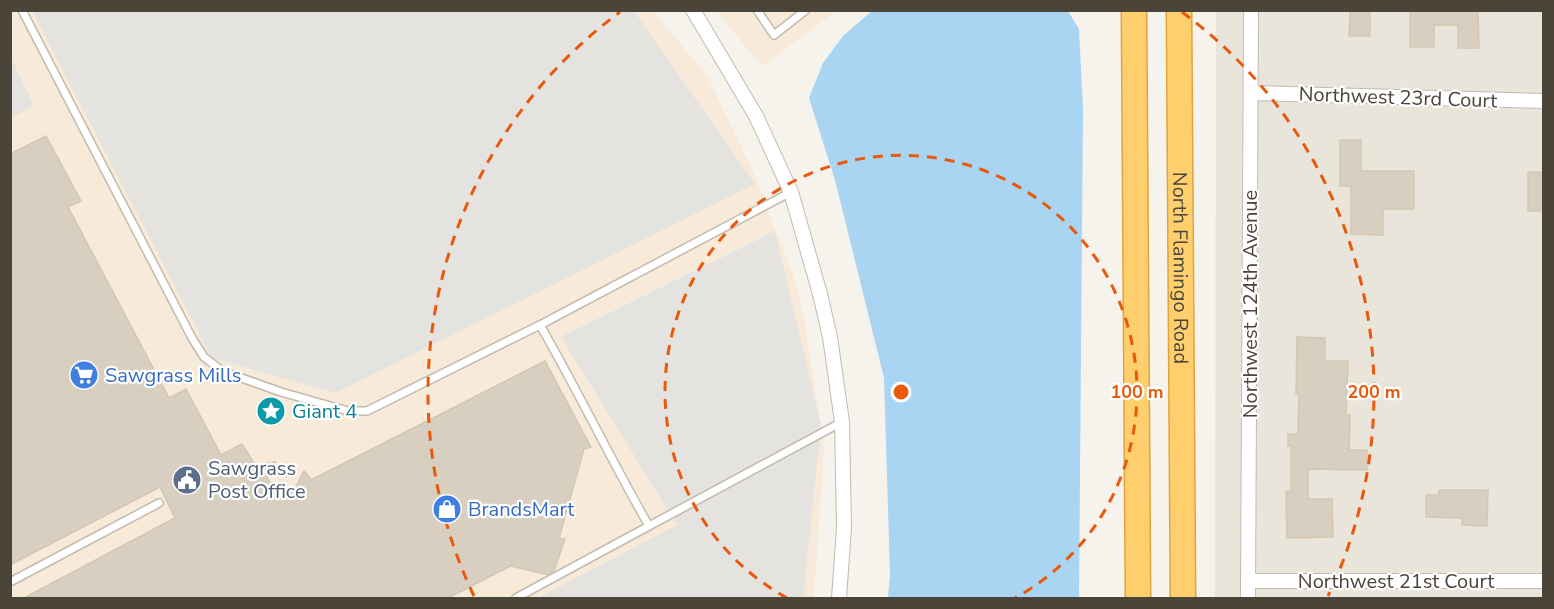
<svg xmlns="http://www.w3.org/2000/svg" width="1554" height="609" font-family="'Nunito Sans',sans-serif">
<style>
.residential{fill:#eae5da}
.commercial{fill:#f7ead8}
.parking{fill:#e5e3e0}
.water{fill:#a9d4f2}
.building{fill:#d8cfc1;stroke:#d3c7b4;stroke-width:1.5}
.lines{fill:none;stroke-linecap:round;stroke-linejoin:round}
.lane-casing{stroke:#c2bbae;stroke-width:10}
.street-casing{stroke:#c2bbae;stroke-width:16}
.highway-casing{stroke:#e0a43c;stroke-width:27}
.lane{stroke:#fff;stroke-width:7}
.street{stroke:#fff;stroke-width:14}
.highway{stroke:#ffcf6e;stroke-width:24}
.ring{fill:none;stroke:#e8590c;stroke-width:3;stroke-dasharray:10 8}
.labels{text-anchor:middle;stroke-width:4.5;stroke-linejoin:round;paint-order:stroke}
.street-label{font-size:20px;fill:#4b4439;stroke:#fff}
.shop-label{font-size:20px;fill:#366cbe;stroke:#fff;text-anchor:start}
.culture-label{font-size:20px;fill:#0d838f;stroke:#fff;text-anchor:start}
.service-label{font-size:20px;fill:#4e5e75;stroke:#fff;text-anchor:start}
.centre{fill:#e8590c;stroke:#fff;stroke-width:3}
.ring-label{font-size:18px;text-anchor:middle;font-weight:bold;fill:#e8590c;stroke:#fff;stroke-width:4.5;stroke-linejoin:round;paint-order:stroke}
</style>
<rect width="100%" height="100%" fill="#f6f3ec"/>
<polygon class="residential" points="1216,11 1543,11 1543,598 1215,598"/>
<g class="commercial">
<polygon points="10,11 653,11 708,77 754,174 793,275 804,318 824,446 814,598 11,598"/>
<polygon points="716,11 837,11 762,66"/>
</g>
<g class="parking">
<polygon points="32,11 634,11 755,184 335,393 212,358"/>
<polygon points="11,58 34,106 11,118 10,118"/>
<polygon points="775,231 821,425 803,598 538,598 677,525 561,337"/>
</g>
<polygon class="water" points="873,10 1068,11 1079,29 1083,110 1079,598 888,598 890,575 884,378 835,180 809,98 823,63 843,36"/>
<g class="building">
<polygon points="1350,10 1370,10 1370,36 1349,36"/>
<polygon points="1410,10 1478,10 1479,48 1458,48 1458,25 1434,25 1434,47 1410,47"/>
<polygon points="46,136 81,201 68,207 169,398 186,389 221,455 242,444 255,465 275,462 267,478 279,494 296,487 304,471 311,480 545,361 591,447 584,449 559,538 565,539 554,571 548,575 511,566 448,598 24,598 175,518 160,487 10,565 10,154"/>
<polygon points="1340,140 1361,140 1361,171 1414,171 1414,209 1383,209 1383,235 1351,234 1351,186 1340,186"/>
<rect x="1528" y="172" width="16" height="39"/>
<polygon points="1297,337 1325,338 1325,361 1348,361 1346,415 1350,415 1349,450 1367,450 1367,470 1308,469 1308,499 1332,499 1333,537 1287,538 1286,492 1291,491 1291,446 1288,446 1288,434 1298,434 1299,394 1296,394"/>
<polygon points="1439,490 1488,490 1487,526 1462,525 1462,518 1426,517 1426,495 1439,495"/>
</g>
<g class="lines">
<g class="lane-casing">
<g id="lane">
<polyline points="22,10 192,338 204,357 222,371 281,392 348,411 367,411 540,325"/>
<polyline points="757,10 774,35 806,10"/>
<polyline points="649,526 842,422"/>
<polyline points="10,582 159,503"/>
<path d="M516,598L649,526C611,460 578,391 540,325L791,192"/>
</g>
</g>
<g class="street-casing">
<g id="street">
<polyline points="693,10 756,116 791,192 820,294 830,337 842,422 844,528 839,598"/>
<polyline points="1252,93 1544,101"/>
<polyline points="1248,581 1544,581"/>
<polyline points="1248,598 1251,10"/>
</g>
</g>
<g class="highway-casing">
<g id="highway">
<polyline points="1134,10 1138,598"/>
<path id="s1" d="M1179,10L1183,598"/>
</g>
</g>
<use href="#lane" class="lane"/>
<use href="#street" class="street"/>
<use href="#highway" class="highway"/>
</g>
<g class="ring">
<path d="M787 598A236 236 0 1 1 1015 598"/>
<path d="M474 596A473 473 0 0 1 620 12M1182 12A473 473 0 0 1 1328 596"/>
</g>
<defs>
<g id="supermarket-disc" transform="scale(1.5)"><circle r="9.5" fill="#3f7fe0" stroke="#fff"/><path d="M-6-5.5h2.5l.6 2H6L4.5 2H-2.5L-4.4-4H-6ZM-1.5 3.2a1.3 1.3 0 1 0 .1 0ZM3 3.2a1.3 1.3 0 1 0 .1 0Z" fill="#fff"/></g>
<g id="sight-disc" transform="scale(1.5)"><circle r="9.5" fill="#0f9aa8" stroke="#fff"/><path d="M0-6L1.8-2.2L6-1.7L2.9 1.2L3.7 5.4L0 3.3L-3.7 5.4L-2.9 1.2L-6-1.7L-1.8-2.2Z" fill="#fff"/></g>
<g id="civic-disc" transform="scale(1.5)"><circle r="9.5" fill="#5c6f8a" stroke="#fff"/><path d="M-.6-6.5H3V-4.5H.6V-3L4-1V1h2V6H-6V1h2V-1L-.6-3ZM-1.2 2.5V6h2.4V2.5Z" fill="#fff"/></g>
<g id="shop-disc" transform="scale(1.5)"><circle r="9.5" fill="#3f7fe0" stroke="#fff"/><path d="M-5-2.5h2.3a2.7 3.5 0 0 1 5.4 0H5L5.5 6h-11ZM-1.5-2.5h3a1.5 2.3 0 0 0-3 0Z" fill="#fff"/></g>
</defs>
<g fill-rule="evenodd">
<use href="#supermarket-disc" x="84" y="375"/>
<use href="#sight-disc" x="271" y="411"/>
<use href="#civic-disc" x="187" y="480"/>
<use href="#shop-disc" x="447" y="509"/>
</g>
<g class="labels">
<g class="street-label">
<text transform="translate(1398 97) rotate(2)" y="7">Northwest 23rd Court</text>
<text dy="7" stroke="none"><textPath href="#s1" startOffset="258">North Flamingo Road</textPath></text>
<text transform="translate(1250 304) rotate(-90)" y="7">Northwest 124th Avenue</text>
<text x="1396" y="588">Northwest 21st Court</text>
</g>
<g class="shop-label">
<text x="105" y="382">Sawgrass Mills</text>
<text x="468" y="516">BrandsMart</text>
</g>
<g class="culture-label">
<text x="292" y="418">Giant 4</text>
</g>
<g class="service-label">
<text x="208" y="475">Sawgrass<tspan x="208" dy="23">Post Office</tspan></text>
</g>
</g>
<circle cx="901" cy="392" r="9" class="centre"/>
<g class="ring-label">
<text x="1137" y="398">100 m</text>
<text x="1374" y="398">200 m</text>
</g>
<rect width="1554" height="609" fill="none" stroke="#4b4439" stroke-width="24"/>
</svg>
